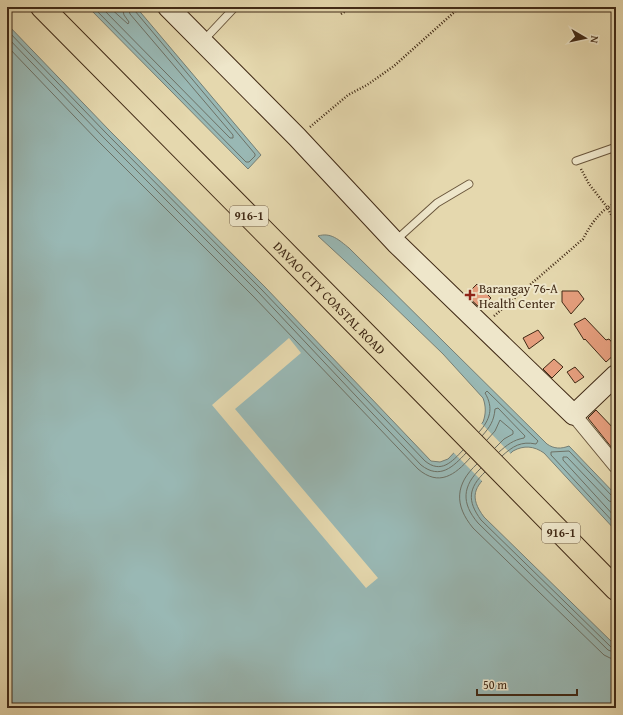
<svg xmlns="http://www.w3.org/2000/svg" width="623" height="715" font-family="'Gentium Book Plus',serif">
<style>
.water{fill:#99b8b4;stroke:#767f75}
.pier{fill:#e5d8ae}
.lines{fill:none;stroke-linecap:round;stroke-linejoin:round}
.shore{stroke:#6d7165;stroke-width:1}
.building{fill:#e49d7c;stroke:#412a16}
.lane-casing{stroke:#6a563c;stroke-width:9}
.street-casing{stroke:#6a563c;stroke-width:16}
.secondary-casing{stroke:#412a16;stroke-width:22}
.primary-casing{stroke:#412a16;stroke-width:24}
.path{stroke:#412a16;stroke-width:2.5;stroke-dasharray:1 2;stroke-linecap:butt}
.lane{stroke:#eee6ca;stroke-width:7}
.street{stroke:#eee6ca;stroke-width:14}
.secondary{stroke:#eee6ca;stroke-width:20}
.primary{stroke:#e5d8ae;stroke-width:22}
.poi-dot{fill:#8f2418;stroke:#eee6ca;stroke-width:1.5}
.labels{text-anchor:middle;stroke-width:4;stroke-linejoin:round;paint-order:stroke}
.shield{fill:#eee6ca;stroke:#75624c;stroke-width:1}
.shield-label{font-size:12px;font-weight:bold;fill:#412a16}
.poi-label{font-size:13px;fill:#412a16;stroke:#eee6ca;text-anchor:start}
.street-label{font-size:13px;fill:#412a16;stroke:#eee6ca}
</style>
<rect width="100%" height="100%" fill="#e5d8ae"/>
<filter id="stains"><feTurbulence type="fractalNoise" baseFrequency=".005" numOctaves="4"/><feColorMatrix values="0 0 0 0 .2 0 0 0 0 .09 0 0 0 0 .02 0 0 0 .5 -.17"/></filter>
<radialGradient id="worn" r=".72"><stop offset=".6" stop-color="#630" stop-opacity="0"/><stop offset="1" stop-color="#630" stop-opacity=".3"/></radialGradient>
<g class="water">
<polygon points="88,7 136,7 261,155 248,169"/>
<path d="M7,24L109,130L265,287L431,461L440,462L448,459L483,422C486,414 486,406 483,398L443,354L382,295L318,236C331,232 339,240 349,248L547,444C554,449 561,449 569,446L616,495V531L544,453C534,446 524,445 513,451C506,458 498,465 491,472C474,487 469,497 484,517L616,646V708H7Z"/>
</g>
<g class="pier">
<polygon points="289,338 301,353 235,409 378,578 366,588 212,405"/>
<polygon points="480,422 512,455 483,482 453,452"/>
</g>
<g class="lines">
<g class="shore">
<polyline points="93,7 246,162 249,162 255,156 255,154 135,11 133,7"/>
<polyline points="101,7 230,138 233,138 233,135 130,14 128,7"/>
<polyline points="109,7 128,24 129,22 124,15 122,7"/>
<path d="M7,30L106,133L262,290L425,461C441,474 452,462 463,450"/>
<path d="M7,37L103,137L259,293L421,465C440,480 453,467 466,453"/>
<path d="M7,46L98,141L254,297L418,469C439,487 455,475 470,458"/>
<path d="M479,432C490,420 494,408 485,393L487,391L538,441L536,444C521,441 513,446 502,456"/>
<path d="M482,436C490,427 494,421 495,409L498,408L525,436L524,438C513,440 507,445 499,452"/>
<polyline points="487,440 495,431 500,420 513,431 513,434 504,439 495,448"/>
<path d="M477,464C455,484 454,505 473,528L604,655L610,658L616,659"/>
<path d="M481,468C462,486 461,503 478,523L608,650L616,653"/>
<path d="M485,472C468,488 467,501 481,520L611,647L616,648"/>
<polyline points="616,498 612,496 569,451 551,452 551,455 616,525"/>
<polyline points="616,503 609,501 567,457 563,457 563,460 616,518"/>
</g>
</g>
<g class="building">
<polygon points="477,284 491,298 480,308 466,295"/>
<polygon points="562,291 578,291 584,299 571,314 562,302"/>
<polygon points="585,318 606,340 609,339 616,347 616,353 606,362 585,339 584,340 574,324"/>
<polygon points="538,330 544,338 529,349 523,338"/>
<polygon points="554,359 563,367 552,378 543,369"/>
<polygon points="575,367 584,377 575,383 567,372"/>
<polygon points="596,410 616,431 616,453 588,418"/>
</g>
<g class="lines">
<g class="lane-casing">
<g id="lane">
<polyline points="203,41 235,7"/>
<polyline points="576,161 616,147"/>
<polyline points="395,241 437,203 469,184"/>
</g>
</g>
<g class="street-casing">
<polyline id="street" points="574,415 616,466"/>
</g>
<g class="secondary-casing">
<polyline id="secondary" points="168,7 297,137 396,243 574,415 616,375"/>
</g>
<g class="primary-casing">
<g id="primary">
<path id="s1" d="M42,7L420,389L616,589"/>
</g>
</g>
<g class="path">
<polyline points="341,14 352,7"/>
<polyline points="310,127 348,95 367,85 394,66 460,7"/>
<polyline points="581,169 589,184 607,207 616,224"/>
<path d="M494,316L583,239C591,224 600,210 616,203"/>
</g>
<use href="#lane" class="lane"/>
<use href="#street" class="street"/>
<use href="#secondary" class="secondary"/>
<use href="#primary" class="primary"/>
</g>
<path class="poi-dot" d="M468 289h4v4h4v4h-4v4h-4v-4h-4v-4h4z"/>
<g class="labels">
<g class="shield">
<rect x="230" y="206" width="38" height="20" rx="3"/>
<rect x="542" y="523" width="38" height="20" rx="3"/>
</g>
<g class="shield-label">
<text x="249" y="220">916-1</text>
<text x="561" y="537">916-1</text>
</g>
<g class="poi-label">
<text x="479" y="293">Barangay 76-A<tspan x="479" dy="15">Health Center</tspan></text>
</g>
<g class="street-label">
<text dy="5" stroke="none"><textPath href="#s1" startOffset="409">DAVAO CITY COASTAL ROAD</textPath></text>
</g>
</g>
<rect width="623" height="715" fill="none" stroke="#e5d8ae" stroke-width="24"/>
<rect x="8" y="8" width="607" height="699" fill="none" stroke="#412a16" stroke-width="2"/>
<rect x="12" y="12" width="599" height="691" fill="none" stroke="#412a16"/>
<g transform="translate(585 38) rotate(99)" stroke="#eee6ca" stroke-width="3" paint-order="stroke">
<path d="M0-3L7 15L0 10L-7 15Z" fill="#412a16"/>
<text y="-6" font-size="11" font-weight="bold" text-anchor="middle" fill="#412a16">N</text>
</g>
<path d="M477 689v6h100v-6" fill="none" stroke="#412a16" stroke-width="2"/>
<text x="483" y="689" font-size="12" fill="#412a16" stroke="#eee6ca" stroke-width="3" paint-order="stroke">50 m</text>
<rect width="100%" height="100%" filter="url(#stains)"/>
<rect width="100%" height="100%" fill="url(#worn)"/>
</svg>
